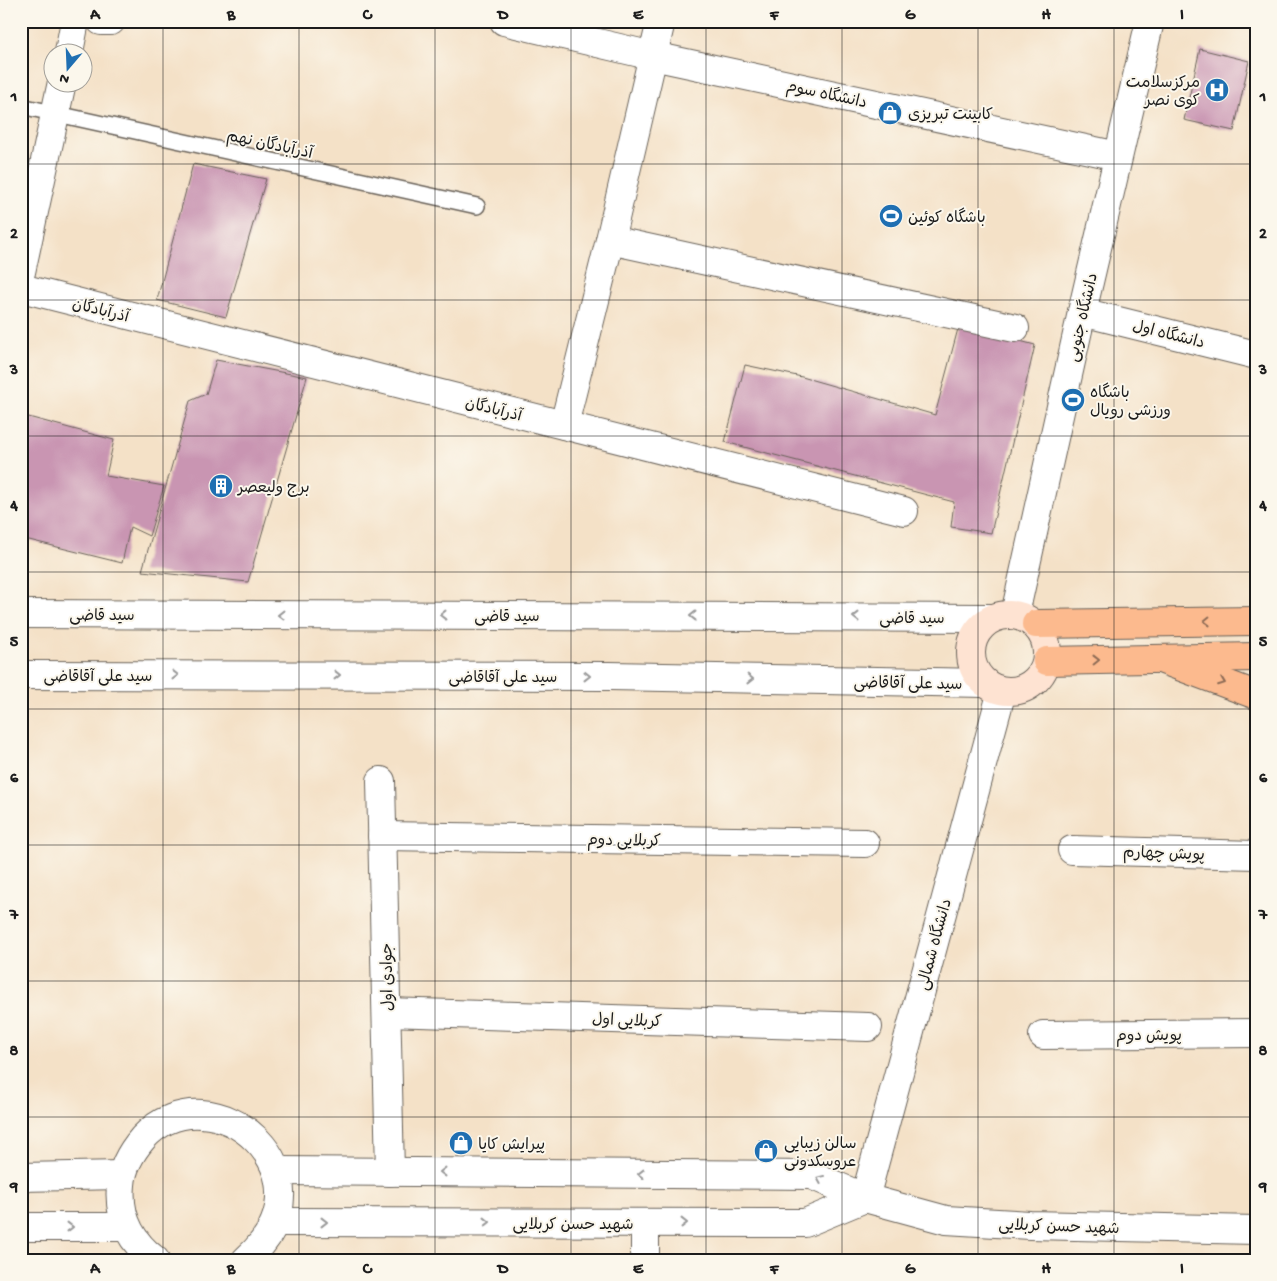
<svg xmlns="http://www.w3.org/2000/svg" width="1277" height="1281" font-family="'Gochi Hand','Playpen Sans Arabic',sans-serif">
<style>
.building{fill:#c995b2}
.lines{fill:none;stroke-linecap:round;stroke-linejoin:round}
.service-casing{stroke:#686158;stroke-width:18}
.minor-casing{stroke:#686158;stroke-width:30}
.tertiary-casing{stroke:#686158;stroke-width:30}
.secondary-casing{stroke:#686158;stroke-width:30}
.primary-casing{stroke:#686158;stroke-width:30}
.trunk-casing{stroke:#686158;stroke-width:30}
.service{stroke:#fff;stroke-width:15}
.minor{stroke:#fff;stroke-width:28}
.tertiary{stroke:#fff;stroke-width:28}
.secondary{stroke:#fee3d2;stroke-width:28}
.primary{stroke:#fcba8e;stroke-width:28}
.trunk{stroke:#fcba8e;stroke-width:28}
.oneway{stroke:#999}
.oneway2{stroke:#8c6b55}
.grid{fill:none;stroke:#1c1c1c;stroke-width:1;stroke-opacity:0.55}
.labels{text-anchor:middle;stroke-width:4;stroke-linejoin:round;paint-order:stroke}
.poi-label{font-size:16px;fill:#1c1c1c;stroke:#fbf7ec;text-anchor:start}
.street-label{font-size:16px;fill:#1c1c1c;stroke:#fbf7ec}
.neatline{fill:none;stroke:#1c1c1c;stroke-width:2}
.grid-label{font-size:16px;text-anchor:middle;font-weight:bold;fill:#1c1c1c}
</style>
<rect width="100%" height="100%" fill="#fbf7ec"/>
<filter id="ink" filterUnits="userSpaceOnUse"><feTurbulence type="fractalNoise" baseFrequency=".02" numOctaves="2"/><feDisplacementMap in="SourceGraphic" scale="10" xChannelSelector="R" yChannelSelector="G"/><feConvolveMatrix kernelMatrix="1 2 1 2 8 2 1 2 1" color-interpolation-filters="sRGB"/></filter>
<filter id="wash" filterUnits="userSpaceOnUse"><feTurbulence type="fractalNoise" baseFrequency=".0096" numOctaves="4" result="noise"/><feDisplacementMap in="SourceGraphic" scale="20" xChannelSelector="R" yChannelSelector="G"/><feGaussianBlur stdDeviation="1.12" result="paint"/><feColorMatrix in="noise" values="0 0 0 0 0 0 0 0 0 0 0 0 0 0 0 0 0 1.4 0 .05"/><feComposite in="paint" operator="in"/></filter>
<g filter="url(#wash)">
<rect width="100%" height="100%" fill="#f4e1c7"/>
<g id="blocks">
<g class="building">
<polygon points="1200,49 1249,61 1234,131 1184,120"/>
<polygon points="193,164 266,179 226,317 157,300"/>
<polygon points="959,325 1035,345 991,533 951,527 954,502 725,442 745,365 802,377 935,415"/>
<polygon points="216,360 307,377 248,582 142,571 190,401 206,394"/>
<polygon points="21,415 114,440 106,476 164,486 149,536 130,527 122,563 21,538"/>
</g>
</g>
</g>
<g filter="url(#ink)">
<use href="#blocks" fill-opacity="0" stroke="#686158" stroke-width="1"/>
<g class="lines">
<g class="service-casing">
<polyline id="service" points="21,106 477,206"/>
</g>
<g class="minor-casing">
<g id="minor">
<polyline points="101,21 111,21"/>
<polyline points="504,21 653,56"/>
<polyline points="69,52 75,21"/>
<polyline points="610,240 1015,328"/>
<polyline points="21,272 62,82"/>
<polyline points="21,288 904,511"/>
<polyline points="1082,312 1256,355"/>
<polyline points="564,425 610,240 661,21"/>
<polyline points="381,781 390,1172"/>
<polyline points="382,836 865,843"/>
<polyline points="1072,850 1256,855"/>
<polyline points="387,1012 868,1027"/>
<polyline points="1043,1035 1256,1033"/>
<polyline points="645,1223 645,1260"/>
</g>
</g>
<g class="tertiary-casing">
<g id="tertiary">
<polyline points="653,56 1118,156"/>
<polyline points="21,614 992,618"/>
<polyline points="1015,614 1082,312 1150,21"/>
<polyline points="21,675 610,676 985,683"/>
<polyline points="277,1171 811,1175 865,1198 946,1220 1030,1225 1256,1230"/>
<polyline points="21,1177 122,1175"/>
<polyline points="865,1198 1002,691"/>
<polyline points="276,1222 805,1223 865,1198"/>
<polyline points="21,1227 126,1227"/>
<path d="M155,1260C130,1241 118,1216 121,1185C122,1167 131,1152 143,1138C212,1064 342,1176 246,1260"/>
</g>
</g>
<g class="secondary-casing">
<circle id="secondary" cx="1009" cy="653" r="38"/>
</g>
<g class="primary-casing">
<g id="primary">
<polyline points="1036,624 1256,621"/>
<polyline points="1047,661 1256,657"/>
</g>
</g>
<g class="trunk-casing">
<polyline id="trunk" points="1160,659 1256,695"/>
</g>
<use href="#service" class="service"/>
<use href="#minor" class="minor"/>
<use href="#tertiary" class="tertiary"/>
<use href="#secondary" class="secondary"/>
<use href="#primary" class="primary"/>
<use href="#trunk" class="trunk"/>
</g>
<defs><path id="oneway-chevron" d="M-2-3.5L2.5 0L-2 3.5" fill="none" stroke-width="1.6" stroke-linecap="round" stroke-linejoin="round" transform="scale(1.25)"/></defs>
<g class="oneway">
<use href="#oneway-chevron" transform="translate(281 615) rotate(-180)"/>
<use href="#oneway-chevron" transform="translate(443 615) rotate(-180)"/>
<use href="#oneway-chevron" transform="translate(693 616) rotate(-180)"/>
<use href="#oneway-chevron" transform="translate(856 617) rotate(-180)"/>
<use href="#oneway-chevron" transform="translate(175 675)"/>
<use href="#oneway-chevron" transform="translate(337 675)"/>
<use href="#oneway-chevron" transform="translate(587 676)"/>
<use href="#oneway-chevron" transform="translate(750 679) rotate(1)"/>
<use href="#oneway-chevron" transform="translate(443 1172) rotate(-180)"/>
<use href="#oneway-chevron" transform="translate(641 1174) rotate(-180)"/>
<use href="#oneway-chevron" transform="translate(820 1179) rotate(-157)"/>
<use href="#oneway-chevron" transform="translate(324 1222)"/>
<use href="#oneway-chevron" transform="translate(487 1222)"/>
<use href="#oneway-chevron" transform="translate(684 1223)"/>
<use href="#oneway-chevron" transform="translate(70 1227)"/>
</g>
<g class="oneway2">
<use href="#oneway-chevron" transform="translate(1207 621) rotate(179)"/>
<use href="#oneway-chevron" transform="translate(1096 660) rotate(-1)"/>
<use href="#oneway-chevron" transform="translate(1222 682) rotate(21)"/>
</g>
</g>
<path class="grid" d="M163,21V1260M299,21V1260M435,21V1260M571,21V1260M706,21V1260M842,21V1260M978,21V1260M1114,21V1260M21,164H1256M21,300H1256M21,436H1256M21,572H1256M21,709H1256M21,845H1256M21,981H1256M21,1117H1256"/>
<defs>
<g id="hospital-disc" transform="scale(1.25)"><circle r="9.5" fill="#1f6fb2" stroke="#fbf7ec"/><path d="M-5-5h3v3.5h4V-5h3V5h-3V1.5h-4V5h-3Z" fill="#fff"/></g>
<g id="shop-disc" transform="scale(1.25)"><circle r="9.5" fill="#1f6fb2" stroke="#fbf7ec"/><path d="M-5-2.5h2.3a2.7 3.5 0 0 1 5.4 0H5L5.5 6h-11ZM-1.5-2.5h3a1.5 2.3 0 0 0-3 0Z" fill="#fff"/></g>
<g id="stadium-disc" transform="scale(1.25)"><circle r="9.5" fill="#1f6fb2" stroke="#fbf7ec"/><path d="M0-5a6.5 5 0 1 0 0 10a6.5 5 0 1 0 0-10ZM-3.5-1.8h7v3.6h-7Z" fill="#fff"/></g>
<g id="building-disc" transform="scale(1.25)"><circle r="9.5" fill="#1f6fb2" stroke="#fbf7ec"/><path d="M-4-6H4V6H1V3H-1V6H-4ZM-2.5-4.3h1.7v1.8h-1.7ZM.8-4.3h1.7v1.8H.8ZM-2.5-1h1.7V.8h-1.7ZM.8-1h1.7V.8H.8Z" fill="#fff"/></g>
</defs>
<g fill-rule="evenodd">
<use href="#hospital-disc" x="1217" y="90"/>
<use href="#shop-disc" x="890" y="113"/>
<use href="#stadium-disc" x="891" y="216"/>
<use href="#stadium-disc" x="1073" y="400"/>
<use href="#building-disc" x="221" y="486"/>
<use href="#shop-disc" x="461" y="1143"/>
<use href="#shop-disc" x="766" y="1151"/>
</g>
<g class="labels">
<g class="poi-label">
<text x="1200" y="87" text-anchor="end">مرکزسلامت<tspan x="1200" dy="18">کوی نصر</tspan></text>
<text x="908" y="119">کابینت تبریزی</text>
<text x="908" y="222">باشگاه کوئین</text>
<text x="1090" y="397">باشگاه<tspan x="1090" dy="18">ورزشی رویال</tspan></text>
<text x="238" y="492">برج ولیعصر</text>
<text x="784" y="1148">سالن زیبایی<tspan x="784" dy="18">عروسکدونی</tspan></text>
<text x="478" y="1149">پیرایش کایا</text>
</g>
<g class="street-label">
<text transform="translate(827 93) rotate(12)" y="6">دانشگاه سوم</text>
<text transform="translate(270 143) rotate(12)" y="6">آذرآبادگان نهم</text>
<text transform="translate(101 309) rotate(14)" y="6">آذرآبادگان</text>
<text transform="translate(1081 317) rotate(-77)" y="6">دانشگاه جنوبی</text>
<text transform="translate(1169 333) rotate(14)" y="6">دانشگاه اول</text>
<text transform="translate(494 408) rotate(14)" y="6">آذرآبادگان</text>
<text x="102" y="620">سید قاضی</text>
<text x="507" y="621">سید قاضی</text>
<text x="912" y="623">سید قاضی</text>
<text x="98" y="681">سید علی آقاقاضی</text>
<text x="503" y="682">سید علی آقاقاضی</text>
<text transform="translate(908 682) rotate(1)" y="6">سید علی آقاقاضی</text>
<text transform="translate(624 839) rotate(1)" y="6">کربلایی دوم</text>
<text transform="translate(1164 852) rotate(2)" y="6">پویش چهارم</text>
<text transform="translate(933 944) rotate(-75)" y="6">دانشگاه شمالی</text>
<text transform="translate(386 977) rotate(-91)" y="6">جوادی اول</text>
<text transform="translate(627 1019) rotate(2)" y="6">کربلایی اول</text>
<text x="1149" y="1040">پویش دوم</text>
<text x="573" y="1229">شهید حسن کربلایی</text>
<text transform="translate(1059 1225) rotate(2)" y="6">شهید حسن کربلایی</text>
</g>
</g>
<rect width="1277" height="1281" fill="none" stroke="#fbf7ec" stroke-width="55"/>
<g transform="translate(68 68) rotate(199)"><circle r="24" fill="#fbf7ec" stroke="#a29f99"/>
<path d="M0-4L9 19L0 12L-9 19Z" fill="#1f6fb2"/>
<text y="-8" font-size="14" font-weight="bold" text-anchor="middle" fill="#1c1c1c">N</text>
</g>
<rect x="28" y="28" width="1222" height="1226" class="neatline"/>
<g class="grid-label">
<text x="95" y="19">A</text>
<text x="231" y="19">B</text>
<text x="367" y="19">C</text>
<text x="503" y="19">D</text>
<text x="638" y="19">E</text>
<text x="774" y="19">F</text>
<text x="910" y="19">G</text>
<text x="1046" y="19">H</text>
<text x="1182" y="19">I</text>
<text x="14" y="101">1</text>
<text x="1263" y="101">1</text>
<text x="14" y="238">2</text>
<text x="1263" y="238">2</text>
<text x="14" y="374">3</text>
<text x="1263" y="374">3</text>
<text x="14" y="510">4</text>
<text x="1263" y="510">4</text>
<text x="14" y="646">5</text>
<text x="1263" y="646">5</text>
<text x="14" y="782">6</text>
<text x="1263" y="782">6</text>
<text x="14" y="919">7</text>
<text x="1263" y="919">7</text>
<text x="14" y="1055">8</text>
<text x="1263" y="1055">8</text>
<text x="14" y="1191">9</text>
<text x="1263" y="1191">9</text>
<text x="95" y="1273">A</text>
<text x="231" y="1273">B</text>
<text x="367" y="1273">C</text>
<text x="503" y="1273">D</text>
<text x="638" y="1273">E</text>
<text x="774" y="1273">F</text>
<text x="910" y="1273">G</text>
<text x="1046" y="1273">H</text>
<text x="1182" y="1273">I</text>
</g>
</svg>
